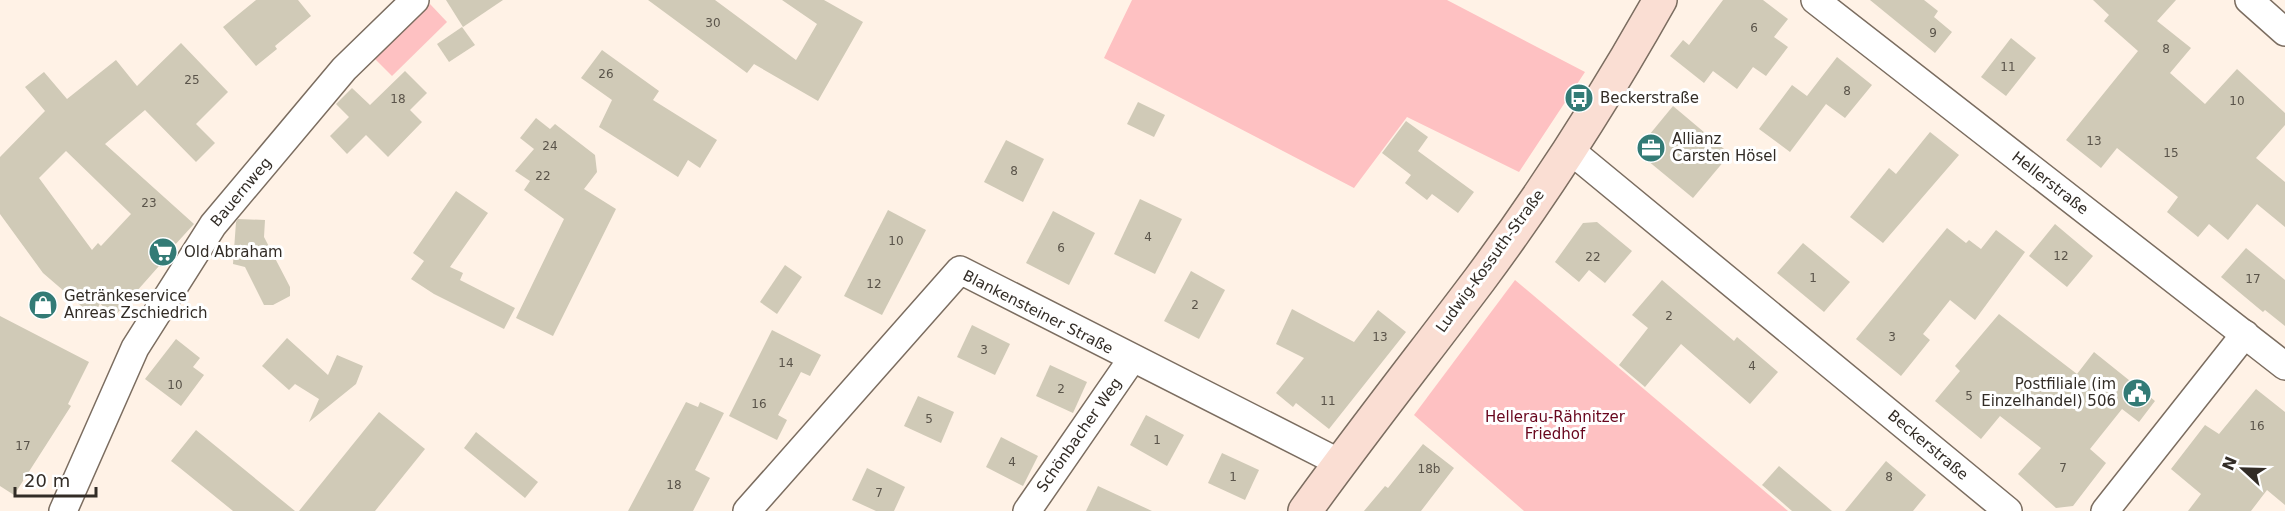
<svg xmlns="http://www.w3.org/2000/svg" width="2285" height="511" font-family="'DejaVu Sans',sans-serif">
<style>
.green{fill:#fec1c2}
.building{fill:#d0cab7;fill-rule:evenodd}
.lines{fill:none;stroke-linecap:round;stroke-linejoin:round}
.street-casing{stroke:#7b6d60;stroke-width:30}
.secondary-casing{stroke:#7b6d60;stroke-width:36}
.street{stroke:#fff;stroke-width:27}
.secondary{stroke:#faded3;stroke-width:33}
.labels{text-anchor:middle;stroke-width:6;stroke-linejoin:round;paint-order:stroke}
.number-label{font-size:12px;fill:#5a544a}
.poi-label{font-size:15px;fill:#322c26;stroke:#fff;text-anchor:start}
.street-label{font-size:15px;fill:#322c26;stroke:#fff}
.park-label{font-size:15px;fill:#68061d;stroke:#fff}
</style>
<rect width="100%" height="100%" fill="#fff2e6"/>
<g class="green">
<polygon points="1132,0 1447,0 1585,72 1519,172 1407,117 1354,188 1104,58"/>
<polygon points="430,4 447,22 392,76 374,58"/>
<polygon points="1515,280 1788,511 1524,511 1414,415"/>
</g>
<g class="building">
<polygon points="256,0 298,0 311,16 275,46 277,49 256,66 223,27"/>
<polygon points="446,0 503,0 463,27"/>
<polygon points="648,0 715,0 796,60 817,24 782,0 824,0 863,22 818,101 754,64 747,73"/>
<polygon points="1723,0 1763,0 1788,19 1774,37 1788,47 1766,76 1753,67 1737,89 1713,71 1704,83 1670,56 1683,40 1689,45"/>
<polygon points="1870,0 1924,0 1938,11 1934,17 1952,32 1935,53"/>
<polygon points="2093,0 2176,0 2157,21 2191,48 2170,73 2205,104 2237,69 2285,113 2285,125 2256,158 2285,182 2285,227 2257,204 2228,240 2209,224 2198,237 2167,212 2178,197 2117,148 2101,168 2066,140 2138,51 2104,21 2109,15"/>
<polygon points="462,27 475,45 449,62 437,44"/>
<polygon points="2011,38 2036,58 2006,96 1981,77"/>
<path d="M181,43L228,92L196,124L215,143L196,162L145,110L105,144L194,224L173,247L177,250L161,267L159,266L113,318L100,303L94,317L43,273L0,214V157L45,111L25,87L44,72L67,99L116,60L137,86ZM66,151L131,214L101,246L98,243L92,250L39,178Z"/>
<polygon points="602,50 659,91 653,100 717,140 700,168 688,160 678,177 599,127 612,100 581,78"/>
<polygon points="1837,57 1872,85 1845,118 1826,104 1790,152 1759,129 1792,85 1807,96"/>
<polygon points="405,71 427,93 410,110 422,122 388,157 366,135 347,154 330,136 349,117 336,104 352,88 370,105"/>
<polygon points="1138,102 1165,115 1154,137 1127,124"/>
<polygon points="1673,106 1730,154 1693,198 1636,151"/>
<polygon points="536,118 550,129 555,124 595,155 597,172 584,189 616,209 553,336 516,318 564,219 524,190 530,181 515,171 534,149 520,138"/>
<polygon points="1406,121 1428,137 1418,151 1474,192 1458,213 1432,194 1427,200 1405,183 1411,175 1382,153"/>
<polygon points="1930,132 1959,155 1883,243 1850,217 1889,168 1896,174"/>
<polygon points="1006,140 1044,159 1023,202 984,182"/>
<polygon points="456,191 488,213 450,267 463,273 460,280 515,308 504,329 434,294 411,279 424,261 413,253"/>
<polygon points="1140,199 1182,219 1155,274 1114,254"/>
<polygon points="888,210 926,230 882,315 844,296"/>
<polygon points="1053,211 1095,233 1069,285 1026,263"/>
<polygon points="238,219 265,220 264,237 290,287 290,296 273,305 264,305 245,267 233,264 236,222"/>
<polygon points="1597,222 1632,251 1605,283 1589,270 1579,282 1555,262 1583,223"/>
<polygon points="2055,224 2093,256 2067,287 2029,256"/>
<polygon points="1947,228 1966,243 1969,240 1981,249 1996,230 2025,252 1975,320 1950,300 1923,334 1930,340 1901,376 1856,339"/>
<polygon points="1803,243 1850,282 1824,312 1777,273"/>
<polygon points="2246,248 2285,280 2285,326 2265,310 2263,312 2221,277"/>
<polygon points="785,265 802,277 777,314 760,302"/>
<polygon points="1191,271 1225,290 1199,339 1164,321"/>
<polygon points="1662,280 1734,341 1737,337 1778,372 1750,404 1681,344 1645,387 1619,365 1648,328 1632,315"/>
<polygon points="1292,309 1354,342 1378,310 1406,332 1329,429 1296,403 1293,407 1276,393 1304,358 1276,344"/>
<polygon points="1999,314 2077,374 2094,352 2155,401 2139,422 2122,409 2090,449 2106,463 2073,506 2056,508 2018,474 2041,448 2000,416 1981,439 1935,401 1960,371 1955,366"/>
<polygon points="0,316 89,362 68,404 71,406 14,495 0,486"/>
<polygon points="972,325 1010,344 995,375 957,357"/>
<polygon points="772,330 821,355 810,376 801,372 778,415 787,420 777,440 729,416"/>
<polygon points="287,338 328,375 337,355 363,366 356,384 309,422 319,399 295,384 289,390 262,366"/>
<polygon points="176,339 200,358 193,367 204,375 181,406 145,379"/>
<polygon points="1050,365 1087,382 1073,413 1036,396"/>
<polygon points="2256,389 2285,412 2285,505 2267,490 2251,511 2188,511 2201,494 2171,469 2205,425 2219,434"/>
<polygon points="918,396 954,412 941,443 904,426"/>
<polygon points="686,402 698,407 700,402 724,413 695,470 710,478 693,511 628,511"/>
<polygon points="379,412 425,449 375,511 299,511"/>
<polygon points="1146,415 1184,435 1167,466 1130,445"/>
<polygon points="196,430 295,511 233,511 180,468 171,461"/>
<polygon points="476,432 538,482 525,498 464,448"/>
<polygon points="1001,437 1038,456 1023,486 986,467"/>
<polygon points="1423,444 1454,468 1421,511 1364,511 1385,486 1388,488"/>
<polygon points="1222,453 1259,470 1245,500 1208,483"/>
<polygon points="1886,461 1926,495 1913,511 1845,511"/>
<polygon points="1779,466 1832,511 1792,511 1762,485"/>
<polygon points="867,468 905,487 894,511 876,511 852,500"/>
<polygon points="1098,486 1152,511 1086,511"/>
</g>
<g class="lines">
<g class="street-casing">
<g id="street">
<polyline points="1815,0 2285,366"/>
<polyline points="2249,0 2285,32"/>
<polyline points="1570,150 2008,511"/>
<polyline points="63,511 135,348 213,225 344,69 415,0"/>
<polyline points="747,511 960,270 1340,463"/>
<polyline points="1027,511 1132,359"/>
<polyline points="2105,511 2245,334"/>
</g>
</g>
<g class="secondary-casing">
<path id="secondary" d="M1305,511C1362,432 1422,356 1480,279C1546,190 1606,96 1660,0"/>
</g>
<use href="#street" class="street"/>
<use href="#secondary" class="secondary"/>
</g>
<defs>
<g id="bus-disc" transform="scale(1.5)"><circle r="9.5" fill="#337b76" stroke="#fff"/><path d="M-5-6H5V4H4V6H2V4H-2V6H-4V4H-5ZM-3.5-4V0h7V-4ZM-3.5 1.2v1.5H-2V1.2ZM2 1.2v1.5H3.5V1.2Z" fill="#fff"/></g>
<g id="office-disc" transform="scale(1.5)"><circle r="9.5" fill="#337b76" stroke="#fff"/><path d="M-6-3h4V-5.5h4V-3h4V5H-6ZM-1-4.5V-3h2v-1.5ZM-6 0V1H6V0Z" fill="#fff"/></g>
<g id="supermarket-disc" transform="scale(1.5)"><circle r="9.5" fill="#337b76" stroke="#fff"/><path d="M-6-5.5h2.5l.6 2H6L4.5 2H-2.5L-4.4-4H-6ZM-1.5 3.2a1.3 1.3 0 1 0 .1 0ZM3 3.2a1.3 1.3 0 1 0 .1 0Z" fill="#fff"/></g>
<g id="shop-disc" transform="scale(1.5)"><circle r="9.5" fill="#337b76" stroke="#fff"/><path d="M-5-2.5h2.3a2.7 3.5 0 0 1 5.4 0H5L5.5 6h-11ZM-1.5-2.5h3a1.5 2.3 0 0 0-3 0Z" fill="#fff"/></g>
<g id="civic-disc" transform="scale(1.5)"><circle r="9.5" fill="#337b76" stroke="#fff"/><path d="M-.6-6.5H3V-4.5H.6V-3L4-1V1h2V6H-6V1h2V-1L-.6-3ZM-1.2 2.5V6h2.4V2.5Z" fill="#fff"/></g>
</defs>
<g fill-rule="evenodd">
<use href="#bus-disc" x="1579" y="98"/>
<use href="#office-disc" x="1651" y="148"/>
<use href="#supermarket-disc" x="163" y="252"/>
<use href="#shop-disc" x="43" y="305"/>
<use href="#civic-disc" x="2137" y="393"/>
</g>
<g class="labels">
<g class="number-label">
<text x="713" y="27">30</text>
<text x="1754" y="32">6</text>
<text x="1933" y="37">9</text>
<text x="2166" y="53">8</text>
<text x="2008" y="71">11</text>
<text x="606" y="78">26</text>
<text x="192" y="84">25</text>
<text x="1847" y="95">8</text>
<text x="398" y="103">18</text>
<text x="2237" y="105">10</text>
<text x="2094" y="145">13</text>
<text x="550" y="150">24</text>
<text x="2171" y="157">15</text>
<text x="1014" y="175">8</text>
<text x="543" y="180">22</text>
<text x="149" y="207">23</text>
<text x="1148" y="241">4</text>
<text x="896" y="245">10</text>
<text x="1061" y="252">6</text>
<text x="2061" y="260">12</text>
<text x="1593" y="261">22</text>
<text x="1813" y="282">1</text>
<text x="2253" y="283">17</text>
<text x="874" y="288">12</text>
<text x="1195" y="309">2</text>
<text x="1669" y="320">2</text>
<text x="1380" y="341">13</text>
<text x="1892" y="341">3</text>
<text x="984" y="354">3</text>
<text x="786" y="367">14</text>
<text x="1752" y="370">4</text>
<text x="175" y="389">10</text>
<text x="1061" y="393">2</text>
<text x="1969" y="400">5</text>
<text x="1328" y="405">11</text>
<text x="759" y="408">16</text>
<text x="929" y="423">5</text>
<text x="2257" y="430">16</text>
<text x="1157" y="444">1</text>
<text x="23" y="450">17</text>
<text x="1012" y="466">4</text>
<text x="2063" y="472">7</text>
<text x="1429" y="473">18b</text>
<text x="1233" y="481">1</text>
<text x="1889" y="481">8</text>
<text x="674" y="489">18</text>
<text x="879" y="497">7</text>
</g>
<g class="poi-label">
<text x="1600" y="103">Beckerstraße</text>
<text x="1672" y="144">Allianz<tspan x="1672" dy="17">Carsten Hösel</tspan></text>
<text x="184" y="257">Old Abraham</text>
<text x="64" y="301">Getränkeservice<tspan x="64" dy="17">Anreas Zschiedrich</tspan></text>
<text x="2116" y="389" text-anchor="end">Postfiliale (im<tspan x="2116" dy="17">Einzelhandel) 506</tspan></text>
</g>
<g class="street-label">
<text transform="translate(2050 183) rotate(38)" y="5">Hellerstraße</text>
<text transform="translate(241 192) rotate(-50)" y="5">Bauernweg</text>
<text transform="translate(1490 261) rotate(-54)" y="5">Ludwig-Kossuth-Straße</text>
<text transform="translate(1038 312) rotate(27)" y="5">Blankensteiner Straße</text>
<text transform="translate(1079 435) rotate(-55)" y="5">Schönbacher Weg</text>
<text transform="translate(1928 445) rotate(40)" y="5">Beckerstraße</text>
</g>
<g class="park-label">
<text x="1555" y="422">Hellerau-Rähnitzer<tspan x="1555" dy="17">Friedhof</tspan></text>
</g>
</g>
<g transform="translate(2243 469) rotate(292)" stroke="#ffffff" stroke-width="4.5" paint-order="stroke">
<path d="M0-4.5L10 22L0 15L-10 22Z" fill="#322c26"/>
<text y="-9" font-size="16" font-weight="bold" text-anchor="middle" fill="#322c26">N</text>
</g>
<path d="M15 487v9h81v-9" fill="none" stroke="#322c26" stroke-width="3"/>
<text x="24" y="487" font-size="18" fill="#322c26" stroke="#ffffff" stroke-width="4.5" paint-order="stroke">20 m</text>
</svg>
